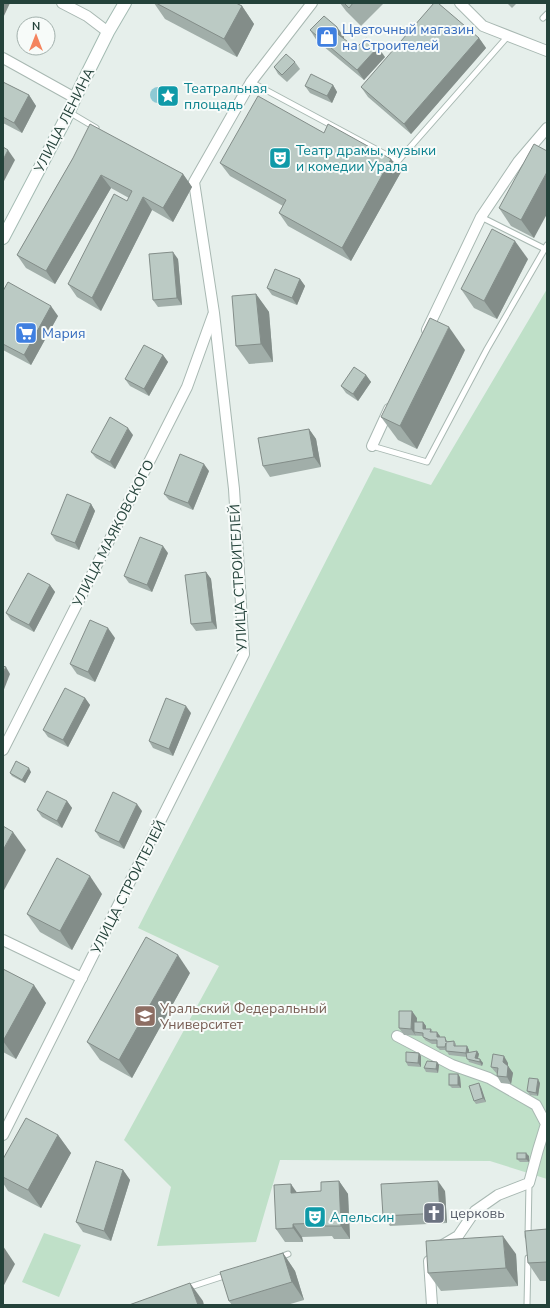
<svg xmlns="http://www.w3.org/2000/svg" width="550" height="1308" font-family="'Nunito Sans',sans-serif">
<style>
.green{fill:#bfe0c8}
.water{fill:#8ec9d4}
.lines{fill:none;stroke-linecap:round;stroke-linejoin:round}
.lane-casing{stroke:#a8b8b2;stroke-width:7}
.street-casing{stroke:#a8b8b2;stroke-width:12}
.secondary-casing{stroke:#a4bbb3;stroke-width:14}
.lane{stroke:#fff;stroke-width:5}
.street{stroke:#fff;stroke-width:10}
.secondary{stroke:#fff;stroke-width:12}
.wall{fill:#a1aea9}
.shaded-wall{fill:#838d89}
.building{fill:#bbcac4;stroke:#838d89}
.labels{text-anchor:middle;stroke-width:4;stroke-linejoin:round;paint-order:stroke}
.shop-label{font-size:14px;fill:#366cbe;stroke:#f7fbf9;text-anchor:start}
.culture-label{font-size:14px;fill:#0d838f;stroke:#f7fbf9;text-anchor:start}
.street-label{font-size:14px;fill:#24423a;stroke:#f7fbf9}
.education-label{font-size:14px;fill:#785e54;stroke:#f7fbf9;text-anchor:start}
.worship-label{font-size:14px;fill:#5b616d;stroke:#f7fbf9;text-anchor:start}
</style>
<rect width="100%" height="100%" fill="#e6efeb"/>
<g class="green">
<polygon points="547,289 547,1179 490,1161 280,1160 256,1242 157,1246 171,1187 124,1140 219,966 138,928 374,467 431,485"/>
<polygon points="44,1233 81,1245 59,1297 22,1282"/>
</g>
<circle class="water" cx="158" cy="95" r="8"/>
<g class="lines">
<g class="lane-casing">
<g id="lane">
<polyline points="543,18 547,14"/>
<polyline points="251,82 398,161 508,36"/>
<polyline points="69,112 96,128"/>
<polyline points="481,217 545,249"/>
<polyline points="372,446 427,462 487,349 547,245"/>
<polyline points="528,1236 529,1183"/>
<polyline points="278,1258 288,1254"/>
<polyline points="187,1288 227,1275"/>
<polyline points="527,1305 528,1258"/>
</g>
</g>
<g class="street-casing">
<g id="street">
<polyline points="62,3 87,16 108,32"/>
<polyline points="460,3 483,26 547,51"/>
<polyline points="3,58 75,98"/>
<polyline points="427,330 481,217 518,162 547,128"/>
<polyline points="372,446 389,409"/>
<polyline points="3,750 187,387 213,315"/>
<polyline points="3,940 82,978"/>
<polyline points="397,1036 452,1065 489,1078 536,1105 546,1124 538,1150 529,1183 498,1195 475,1211 458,1236 441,1246"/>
<polyline points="3,1135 244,654 234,489 214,313 194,182 251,82 312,3"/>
<polyline points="429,1261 432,1305"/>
</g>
</g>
<g class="secondary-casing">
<polyline id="secondary" points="3,238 65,120 75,98 108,32 125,3"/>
</g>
<use href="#lane" class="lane"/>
<use href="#street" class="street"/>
<use href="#secondary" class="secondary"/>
</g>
<g class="wall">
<polygon points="154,3 236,3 242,6 254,24 237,57 165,19"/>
<polygon points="340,3 384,3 361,26 346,11"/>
<polygon points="507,3 517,3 512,8"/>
<polygon points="337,27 344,37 344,39 356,48 385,57 364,80 317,41 310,30"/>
<polygon points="479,38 486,48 411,134 368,97 361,87"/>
<polygon points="295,62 300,69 287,82 278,74 274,67"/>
<polygon points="3,82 29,95 36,106 22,133 3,123"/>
<polygon points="333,85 337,92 332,103 310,93 305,86"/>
<polygon points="324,133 391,159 401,172 351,261 288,226 279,213 283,206 230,176 220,163"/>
<polygon points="547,151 534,238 511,226 499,208"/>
<polygon points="73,158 183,174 192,187 173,222 152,210 101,311 77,297 68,284 129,198 111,188 55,284 26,268 17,255"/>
<polygon points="178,259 182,305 158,307 153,300"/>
<polygon points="528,259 497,319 474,308 461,289"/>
<polygon points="300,279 305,286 297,305 272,295 267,288"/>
<polygon points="3,291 58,316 31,365 3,350"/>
<polygon points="256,294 269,312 273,362 249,364 236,346"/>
<polygon points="465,350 417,449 398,440 381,417"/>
<polygon points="163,355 168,362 149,396 130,386 125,379"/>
<polygon points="366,375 371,382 358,401 346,393 341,386"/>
<polygon points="309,429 316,439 321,467 270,477 263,466"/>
<polygon points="133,435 115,469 96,458 91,452"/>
<polygon points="209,471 193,510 169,500 164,494"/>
<polygon points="91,504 95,511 79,550 56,541 51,534"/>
<polygon points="168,553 152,592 129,583 124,576"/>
<polygon points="206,572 211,579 217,629 196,631 191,624"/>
<polygon points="50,585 55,592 34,632 11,620 6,613"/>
<polygon points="115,638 95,682 77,674 70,664"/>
<polygon points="85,698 90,705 68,747 48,737 43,730"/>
<polygon points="191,713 173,756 153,748 149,741"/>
<polygon points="31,772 25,783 12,776 10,773"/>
<polygon points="67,801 72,808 62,828 42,817 37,810"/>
<polygon points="142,811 124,849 100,838 95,831"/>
<polygon points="102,894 72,950 40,932 27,914"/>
<polygon points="3,969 46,1003 16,1059 3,1052"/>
<polygon points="190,973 132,1078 100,1060 87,1042"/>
<polygon points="417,1018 417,1022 423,1022 426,1026 426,1029 431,1029 433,1032 440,1036 440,1037 447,1040 447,1041 454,1041 456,1044 456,1046 467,1046 469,1050 469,1053 477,1051 479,1054 478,1059 483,1063 482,1066 469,1062 467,1057 449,1055 446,1050 440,1050 437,1047 437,1044 432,1044 425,1040 423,1036 404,1035 399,1028"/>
<polygon points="421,1056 421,1067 408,1066 406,1062"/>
<polygon points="437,1062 439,1065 438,1073 426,1072 424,1068"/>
<polygon points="508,1063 508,1066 513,1073 511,1084 501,1083 497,1076 497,1074 491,1067"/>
<polygon points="460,1077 461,1088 452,1088 449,1085"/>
<polygon points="540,1083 538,1096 530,1095 527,1091"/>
<polygon points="481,1087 486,1102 476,1104 474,1101"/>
<polygon points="58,1135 71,1153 41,1208 8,1191 3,1183 3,1159"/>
<polygon points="529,1156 529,1162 520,1162 517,1159"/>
<polygon points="123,1170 130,1180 111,1241 83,1232 76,1222"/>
<polygon points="339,1181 348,1194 350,1239 334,1239 332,1236 302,1237 303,1242 285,1242 276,1229 297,1192 321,1191"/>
<polygon points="445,1191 447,1223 390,1226 383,1216"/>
<polygon points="547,1229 547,1281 540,1281 528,1263"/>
<polygon points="283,1253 295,1271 304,1300 287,1305 232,1305 229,1301"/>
<polygon points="516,1254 518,1286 441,1291 428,1273"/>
</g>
<g class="shaded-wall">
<polygon points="3,3 10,3 3,18"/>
<polygon points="242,6 254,24 237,57 224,39"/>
<polygon points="337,27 344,37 342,42 335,32"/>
<polygon points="479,38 486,48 411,134 404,124"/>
<polygon points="378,47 385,57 364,80 357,70"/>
<polygon points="333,85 337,92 332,103 327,96"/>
<polygon points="29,95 36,106 22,133 14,123"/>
<polygon points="8,150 15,160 3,183 3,160"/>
<polygon points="391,159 401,172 351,261 342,248"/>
<polygon points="547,172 547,214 534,238 521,220"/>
<polygon points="183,174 192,187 173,222 163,208"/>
<polygon points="101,175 111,188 55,284 46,271"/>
<polygon points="143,197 152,210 101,311 92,298"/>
<polygon points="515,241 528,259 497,319 484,301"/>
<polygon points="173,252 178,259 182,305 177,298"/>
<polygon points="300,279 305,286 297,305 292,298"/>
<polygon points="256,294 269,312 273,362 261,344"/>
<polygon points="51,306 58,316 31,365 24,355"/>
<polygon points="449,327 465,350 417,449 400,426"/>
<polygon points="163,355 168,362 149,396 144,389"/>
<polygon points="366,375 371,382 358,401 353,394"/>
<polygon points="128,428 133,435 115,469 110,462"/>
<polygon points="309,429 316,439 321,467 314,457"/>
<polygon points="204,464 209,471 193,510 188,503"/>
<polygon points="91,504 95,511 79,550 75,543"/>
<polygon points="163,546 168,553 152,592 147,585"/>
<polygon points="206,572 211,579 217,629 212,622"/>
<polygon points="50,585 55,592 34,632 29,625"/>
<polygon points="108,628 115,638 95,682 88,672"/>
<polygon points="6,667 10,674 3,692 3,673"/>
<polygon points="85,698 90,705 68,747 63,740"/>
<polygon points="186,706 191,713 173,756 169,749"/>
<polygon points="29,768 31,772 25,783 22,780"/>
<polygon points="67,801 72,808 62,828 57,821"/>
<polygon points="137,804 142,811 124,849 119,842"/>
<polygon points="13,832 26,850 3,892 3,850"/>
<polygon points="90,876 102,894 72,950 60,931"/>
<polygon points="178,955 190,973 132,1078 119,1060"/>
<polygon points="34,985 46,1003 16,1059 3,1041"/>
<polygon points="412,1011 417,1018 416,1032 414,1032 416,1036 411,1029"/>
<polygon points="423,1022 426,1026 426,1032 423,1029"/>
<polygon points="437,1032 440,1036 440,1040 437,1037"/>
<polygon points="467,1046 469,1050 468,1057 466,1053"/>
<polygon points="477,1051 479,1054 477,1061 475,1058"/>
<polygon points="419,1053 421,1056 421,1067 418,1063"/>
<polygon points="504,1056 508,1063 508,1069 503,1062"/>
<polygon points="480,1059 483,1063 482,1066 480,1062"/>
<polygon points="437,1062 439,1065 438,1073 436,1069"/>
<polygon points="508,1066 513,1073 511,1084 507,1077"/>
<polygon points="458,1074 460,1077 461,1088 458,1085"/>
<polygon points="538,1079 540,1083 538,1096 536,1093"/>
<polygon points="479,1083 481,1087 486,1102 483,1098"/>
<polygon points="58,1135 71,1153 41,1208 28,1190"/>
<polygon points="526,1153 529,1156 529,1162 526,1159"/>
<polygon points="123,1170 130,1180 111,1241 104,1231"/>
<polygon points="339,1181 348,1194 350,1239 341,1226"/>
<polygon points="438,1181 445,1191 447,1223 440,1213"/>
<polygon points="291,1184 300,1197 291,1193"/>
<polygon points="293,1224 302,1237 303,1242 293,1228"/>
<polygon points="503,1236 516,1254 518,1286 506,1268"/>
<polygon points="3,1246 15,1264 3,1287"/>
<polygon points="283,1253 295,1271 304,1300 292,1282"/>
<polygon points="190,1283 203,1301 204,1305 198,1305"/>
</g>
<g class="building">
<polygon points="156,3 236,3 242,6 224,39"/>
<polygon points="344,3 353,3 349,8"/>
<polygon points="434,3 438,3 479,38 404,124 361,87"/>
<polygon points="324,16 337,27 335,32 356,48 366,38 378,47 357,70 310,30"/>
<polygon points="286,54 295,62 282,75 274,67"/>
<polygon points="311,74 333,85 327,96 305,86"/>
<polygon points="3,82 29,95 14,123 3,117"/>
<polygon points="258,96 324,133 328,124 391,159 342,248 279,213 286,200 220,163"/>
<polygon points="90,124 183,174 163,208 143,197 92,298 68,284 114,194 127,201 132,191 101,175 46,271 17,255 73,158"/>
<polygon points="534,144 547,151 547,172 521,220 499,208"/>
<polygon points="3,147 8,150 3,160"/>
<polygon points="492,229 515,241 484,301 461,289"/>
<polygon points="173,252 177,298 153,300 149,254"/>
<polygon points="275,269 300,279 292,298 267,288"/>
<polygon points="8,282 51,306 24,355 3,344 3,291"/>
<polygon points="256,294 261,344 236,346 232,296"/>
<polygon points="430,318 449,327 400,426 381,417"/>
<polygon points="144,345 163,355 144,389 125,379"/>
<polygon points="354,367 366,375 353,394 341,386"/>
<polygon points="110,417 128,428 110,462 91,452"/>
<polygon points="309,429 314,457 263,466 258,438"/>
<polygon points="180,454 204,464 188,503 164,494"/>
<polygon points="67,494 91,504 75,543 51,534"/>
<polygon points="140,537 163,546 147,585 124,576"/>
<polygon points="206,572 212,622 191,624 185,575"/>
<polygon points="28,573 50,585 29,625 6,613"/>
<polygon points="90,620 108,628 88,672 70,664"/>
<polygon points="3,666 6,667 3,673"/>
<polygon points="65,688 85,698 63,740 43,730"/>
<polygon points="166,698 186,706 169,749 149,741"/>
<polygon points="16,761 29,768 22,780 10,773"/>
<polygon points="47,791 67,801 57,821 37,810"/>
<polygon points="113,792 137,804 119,842 95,831"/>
<polygon points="3,826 13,832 3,850"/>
<polygon points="57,858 90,876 60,931 27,914"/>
<polygon points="146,937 178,955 119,1060 87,1042"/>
<polygon points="3,969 34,985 3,1041"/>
<polygon points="399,1011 412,1011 411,1029 399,1028"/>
<polygon points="414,1022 423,1022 423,1029 431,1029 430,1032 437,1032 437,1037 445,1037 446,1042 454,1041 454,1046 467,1046 466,1053 446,1051 446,1043 445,1047 437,1047 437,1040 430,1040 423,1037 423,1033 414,1032"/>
<polygon points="477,1051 475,1058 480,1059 480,1062 467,1059 466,1053"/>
<polygon points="406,1052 419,1053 418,1063 406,1062"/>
<polygon points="493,1054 504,1056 503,1062 508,1066 507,1077 497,1076 498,1068 491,1067"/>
<polygon points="427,1061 437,1062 436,1069 424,1068"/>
<rect x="449" y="1074" width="9" height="11"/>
<polygon points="529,1078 538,1079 536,1093 527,1091"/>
<polygon points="479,1083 483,1098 474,1101 469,1086"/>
<polygon points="26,1118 58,1135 28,1190 3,1177 3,1159"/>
<rect x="517" y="1153" width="9" height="6"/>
<polygon points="96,1161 123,1170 104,1231 76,1222"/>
<polygon points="339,1181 341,1226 325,1226 325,1223 293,1224 293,1228 276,1229 274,1185 291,1184 291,1193 321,1191 321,1182"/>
<polygon points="438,1181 440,1213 383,1216 381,1184"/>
<polygon points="547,1229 547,1262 528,1263 525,1231"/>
<polygon points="503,1236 506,1268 428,1273 426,1241"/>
<polygon points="283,1253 292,1282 229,1301 220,1272"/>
<polygon points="190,1283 198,1305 129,1305"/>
</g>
<defs>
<g id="shop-square" transform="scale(1.15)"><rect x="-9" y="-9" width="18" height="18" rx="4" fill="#3f7fe0" stroke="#f7fbf9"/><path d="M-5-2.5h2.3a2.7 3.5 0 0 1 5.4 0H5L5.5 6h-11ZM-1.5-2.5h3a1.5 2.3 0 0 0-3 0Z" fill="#fff"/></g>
<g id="sight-square" transform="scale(1.15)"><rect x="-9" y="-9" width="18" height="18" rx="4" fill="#0f9aa8" stroke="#f7fbf9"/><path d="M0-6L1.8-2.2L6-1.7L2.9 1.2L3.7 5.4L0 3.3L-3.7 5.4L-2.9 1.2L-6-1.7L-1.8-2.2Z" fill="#fff"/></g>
<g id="theatre-square" transform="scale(1.15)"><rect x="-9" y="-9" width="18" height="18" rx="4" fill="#0f9aa8" stroke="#f7fbf9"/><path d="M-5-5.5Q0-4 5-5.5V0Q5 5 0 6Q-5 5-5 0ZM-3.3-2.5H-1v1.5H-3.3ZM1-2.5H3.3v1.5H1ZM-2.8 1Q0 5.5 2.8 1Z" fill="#fff"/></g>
<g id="supermarket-square" transform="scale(1.15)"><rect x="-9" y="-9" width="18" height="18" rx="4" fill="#3f7fe0" stroke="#f7fbf9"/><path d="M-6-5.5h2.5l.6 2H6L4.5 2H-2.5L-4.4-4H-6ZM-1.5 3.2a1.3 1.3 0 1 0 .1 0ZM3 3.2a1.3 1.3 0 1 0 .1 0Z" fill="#fff"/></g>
<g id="university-square" transform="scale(1.15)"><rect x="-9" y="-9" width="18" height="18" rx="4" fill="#8d6e63" stroke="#f7fbf9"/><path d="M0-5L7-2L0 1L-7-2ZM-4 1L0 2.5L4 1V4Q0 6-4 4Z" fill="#fff"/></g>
<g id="church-square" transform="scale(1.15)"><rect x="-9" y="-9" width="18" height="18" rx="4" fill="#6b7280" stroke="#f7fbf9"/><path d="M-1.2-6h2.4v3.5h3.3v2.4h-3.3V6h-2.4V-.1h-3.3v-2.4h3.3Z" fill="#fff"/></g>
</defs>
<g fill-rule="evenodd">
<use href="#shop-square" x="327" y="37"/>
<use href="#sight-square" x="168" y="96"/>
<use href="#theatre-square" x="280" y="158"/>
<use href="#supermarket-square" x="26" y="333"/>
<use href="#university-square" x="145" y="1016"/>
<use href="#church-square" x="434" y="1213"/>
<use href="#theatre-square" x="315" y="1217"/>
</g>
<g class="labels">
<g class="shop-label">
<text x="342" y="34">Цветочный магазин<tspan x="342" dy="16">на Строителей</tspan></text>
<text x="42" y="338">Мария</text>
</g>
<g class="culture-label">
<text x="184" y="93">Театральная<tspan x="184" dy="16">площадь</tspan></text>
<text x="296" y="155">Театр драмы, музыки<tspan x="296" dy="16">и комедии Урала</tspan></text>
<text x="330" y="1222">Апельсин</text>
</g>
<g class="street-label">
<text transform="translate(64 120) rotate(-63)" y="5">УЛИЦА ЛЕНИНА</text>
<text transform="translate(113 533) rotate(-63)" y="5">УЛИЦА МАЯКОВСКОГО</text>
<text transform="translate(238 578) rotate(-93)" y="5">УЛИЦА СТРОИТЕЛЕЙ</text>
<text transform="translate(128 887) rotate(-63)" y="5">УЛИЦА СТРОИТЕЛЕЙ</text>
</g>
<g class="education-label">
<text x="160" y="1013">Уральский Федеральный<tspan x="160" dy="16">Университет</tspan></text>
</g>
<g class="worship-label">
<text x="450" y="1218">церковь</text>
</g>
</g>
<rect width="550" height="1308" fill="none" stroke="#24423a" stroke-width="8"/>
<g transform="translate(36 36)"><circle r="19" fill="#f7fbf9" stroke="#a3b1ad"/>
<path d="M0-3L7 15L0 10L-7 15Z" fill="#f4845f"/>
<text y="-6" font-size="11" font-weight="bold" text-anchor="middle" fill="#24423a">N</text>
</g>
</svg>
